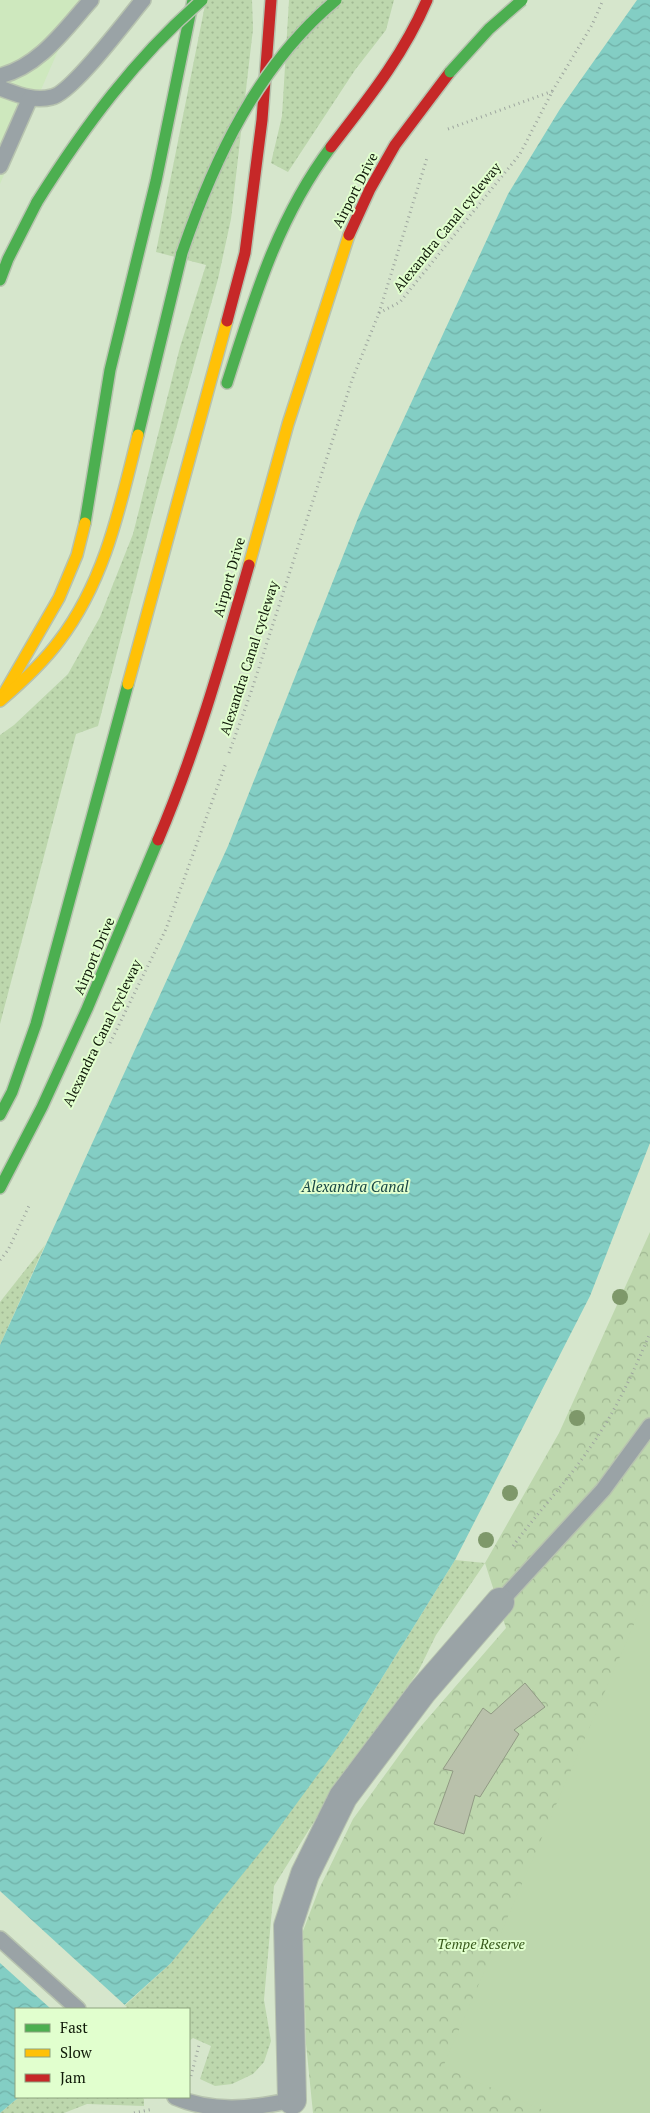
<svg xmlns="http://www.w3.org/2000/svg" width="650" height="2113" font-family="'PT Serif',serif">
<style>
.built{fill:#cee8be}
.grass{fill:url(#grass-dots)}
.park{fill:url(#park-crowns)}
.pitch{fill:#bdd7ad}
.water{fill:url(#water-waves)}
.pier{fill:#d6e6cc}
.building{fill:#b9c1ab;stroke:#919a84}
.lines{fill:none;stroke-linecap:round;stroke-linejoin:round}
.lane-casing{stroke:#b7c3af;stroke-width:18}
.street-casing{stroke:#b7c3af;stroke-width:30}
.fast-casing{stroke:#b7c3af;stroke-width:14}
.slow-casing{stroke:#b7c3af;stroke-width:14}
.jam-casing{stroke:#b7c3af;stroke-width:14}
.path{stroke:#9ea69f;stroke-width:3;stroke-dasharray:1 4;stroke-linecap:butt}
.lane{stroke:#9aa3a6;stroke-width:15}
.street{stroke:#9aa3a6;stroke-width:28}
.fast{stroke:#4caf50;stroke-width:11}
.slow{stroke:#ffc107;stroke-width:11}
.jam{stroke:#c62828;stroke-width:11}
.fast-bridge-casing{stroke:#b7c3af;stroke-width:14;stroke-linecap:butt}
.fast-bridge{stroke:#4caf50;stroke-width:11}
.tree{fill:#7e986a}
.labels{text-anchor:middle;stroke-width:4;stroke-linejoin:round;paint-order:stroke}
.street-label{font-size:14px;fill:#0f1908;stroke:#e1ffce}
.park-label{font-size:14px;font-style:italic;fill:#365819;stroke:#e1ffce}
.water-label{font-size:15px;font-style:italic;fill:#174544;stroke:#e1ffce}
</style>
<defs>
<pattern id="grass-dots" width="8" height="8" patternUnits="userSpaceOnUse" patternTransform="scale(1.25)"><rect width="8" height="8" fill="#bdd7ad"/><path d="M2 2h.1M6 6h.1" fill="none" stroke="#a1b893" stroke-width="1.8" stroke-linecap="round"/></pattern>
<pattern id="park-crowns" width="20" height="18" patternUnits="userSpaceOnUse" patternTransform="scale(1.25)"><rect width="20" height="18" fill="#bdd7ad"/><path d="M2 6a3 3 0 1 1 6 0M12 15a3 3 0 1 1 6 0" fill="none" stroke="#a1b893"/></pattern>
<pattern id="water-waves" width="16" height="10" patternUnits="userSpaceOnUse" patternTransform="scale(1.25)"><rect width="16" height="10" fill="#83cec4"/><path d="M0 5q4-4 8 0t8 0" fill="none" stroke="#70b0a7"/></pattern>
</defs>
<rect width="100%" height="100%" fill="#d6e6cc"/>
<polygon class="built" points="0,0 80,0 0,184"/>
<g class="grass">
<polygon points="206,0 252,0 253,29 231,219 218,279 157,497 98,726 76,734 0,1024 0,735 14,725 68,674 100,617 133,534 180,347 206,265 156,252"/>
<polygon points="289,0 394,0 386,30 355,70 288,172 271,163 282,116"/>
<polygon points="45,1245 0,1345 0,1302"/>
<polygon points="455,1560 485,1563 436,1635 418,1672 338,1783 274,1886 264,2000 271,2041 264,2062 253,2074 232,2084 215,2086 200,2079 211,2046 193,2038 189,2041 189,2009 121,2009 171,1963 346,1736"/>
<polygon points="19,2097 141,2097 144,2099 144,2106 87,2104 64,2113 0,2113"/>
</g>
<polygon class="park" points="650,1232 650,2113 313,2113 306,2044 303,1931 319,1889 353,1819 416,1732 506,1628 485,1563 559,1433"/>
<polygon class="pitch" points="650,1587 650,2113 550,2113 443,2067"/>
<polygon class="water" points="637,0 650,0 650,1143 590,1296 455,1560 346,1736 270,1840 171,1963 120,2009 16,2009 16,2097 19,2097 0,2113 0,1345 228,846 360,513 508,194 560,109"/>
<polygon class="pier" points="0,1891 127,2007 124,2009 51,2009 0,1963"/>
<polygon class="building" points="525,1683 545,1707 514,1730 519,1734 480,1797 475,1795 464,1834 434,1824 453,1771 443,1769 483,1708 491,1714"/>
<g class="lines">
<g class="lane-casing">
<g id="lane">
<path d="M0,76C40,66 65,29 91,0"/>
<path d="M0,88C17,94 33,102 52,97C72,93 127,19 143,0"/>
<polyline points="0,166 30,98"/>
<polyline points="500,1602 603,1490 650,1426"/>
<polyline points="0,1939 78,2009"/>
<path d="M175,2097C212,2113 252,2109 292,2100V2107"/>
</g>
</g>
<g class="street-casing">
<polyline id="street" points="292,2100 288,1926 305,1874 343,1797 422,1692 500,1602"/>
</g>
<g class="fast-casing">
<g id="fast">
<polyline points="0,280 8,259 37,202"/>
<path d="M227,383C254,299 277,219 331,147"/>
<polyline points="138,435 182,253"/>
<polyline points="85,523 110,370 156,181 193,0"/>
<polyline points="0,1115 12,1092 36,1024 128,684"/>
<polyline points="0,1188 42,1107 87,1009 158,840"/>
</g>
</g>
<g class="slow-casing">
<g id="slow">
<polyline points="249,565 288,424 349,235"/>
<polyline points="128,684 227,321"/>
<polyline points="3,695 59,598 77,555 85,523"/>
<path d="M0,701C21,683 42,664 59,641C105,581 120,507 138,435"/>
</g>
</g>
<g class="jam-casing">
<g id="jam">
<path d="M331,147C368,99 403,56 427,0"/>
<polyline points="349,235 370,189 395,145 450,72"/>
<polyline points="227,321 245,253 262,120 271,0"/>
<path d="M158,840C196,751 222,659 249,565"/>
</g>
</g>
<g class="path">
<polyline points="448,129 553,91"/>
<polyline points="379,313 427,158"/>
<polyline points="229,753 251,692 352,380 379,313 400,302 520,154 553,90 592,25 603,0"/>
<polyline points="110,1043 166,929 226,763"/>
<polyline points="0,1260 8,1250 29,1206"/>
<path d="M513,1546C537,1513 566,1483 589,1449C615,1413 633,1373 650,1333"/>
<polyline points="191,2076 199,2045"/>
<polyline points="134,2113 153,2109"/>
</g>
<use href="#lane" class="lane"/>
<use href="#street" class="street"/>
<use href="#fast" class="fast"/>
<use href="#slow" class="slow"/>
<use href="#jam" class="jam"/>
<g class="fast-bridge-casing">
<g id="fast-bridge">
<polyline points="450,72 489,29 522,0"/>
<path d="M37,202C84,127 135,58 202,0"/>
<path d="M182,253C214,159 258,65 336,0"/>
</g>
</g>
<use href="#fast-bridge" class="fast-bridge"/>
</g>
<g class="tree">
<circle cx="620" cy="1297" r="8"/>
<circle cx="577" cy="1418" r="8"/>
<circle cx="510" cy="1493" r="8"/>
<circle cx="486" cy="1540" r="8"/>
</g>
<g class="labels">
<g class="street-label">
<text transform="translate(355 190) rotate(-63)" y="5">Airport Drive</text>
<text transform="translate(447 227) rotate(-51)" y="5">Alexandra Canal cycleway</text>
<text transform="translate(229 577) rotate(-74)" y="5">Airport Drive</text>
<text transform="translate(249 658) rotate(-72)" y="5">Alexandra Canal cycleway</text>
<text transform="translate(94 956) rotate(-67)" y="5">Airport Drive</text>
<text transform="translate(102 1033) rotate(-64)" y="5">Alexandra Canal cycleway</text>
</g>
<g class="park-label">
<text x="481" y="1949">Tempe Reserve</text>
</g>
<g class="water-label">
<text x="355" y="1192">Alexandra Canal</text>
</g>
</g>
<rect x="15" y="2008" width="175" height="90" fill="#e1ffce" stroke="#8da37f"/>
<rect x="25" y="2024" width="25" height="8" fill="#4caf50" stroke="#8da37f"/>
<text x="60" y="2033" font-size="15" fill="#0f1908">Fast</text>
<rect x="25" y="2049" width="25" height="8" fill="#ffc107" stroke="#8da37f"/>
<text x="60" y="2058" font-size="15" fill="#0f1908">Slow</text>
<rect x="25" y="2074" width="25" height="8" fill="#c62828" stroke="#8da37f"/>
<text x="60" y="2083" font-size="15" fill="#0f1908">Jam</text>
</svg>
